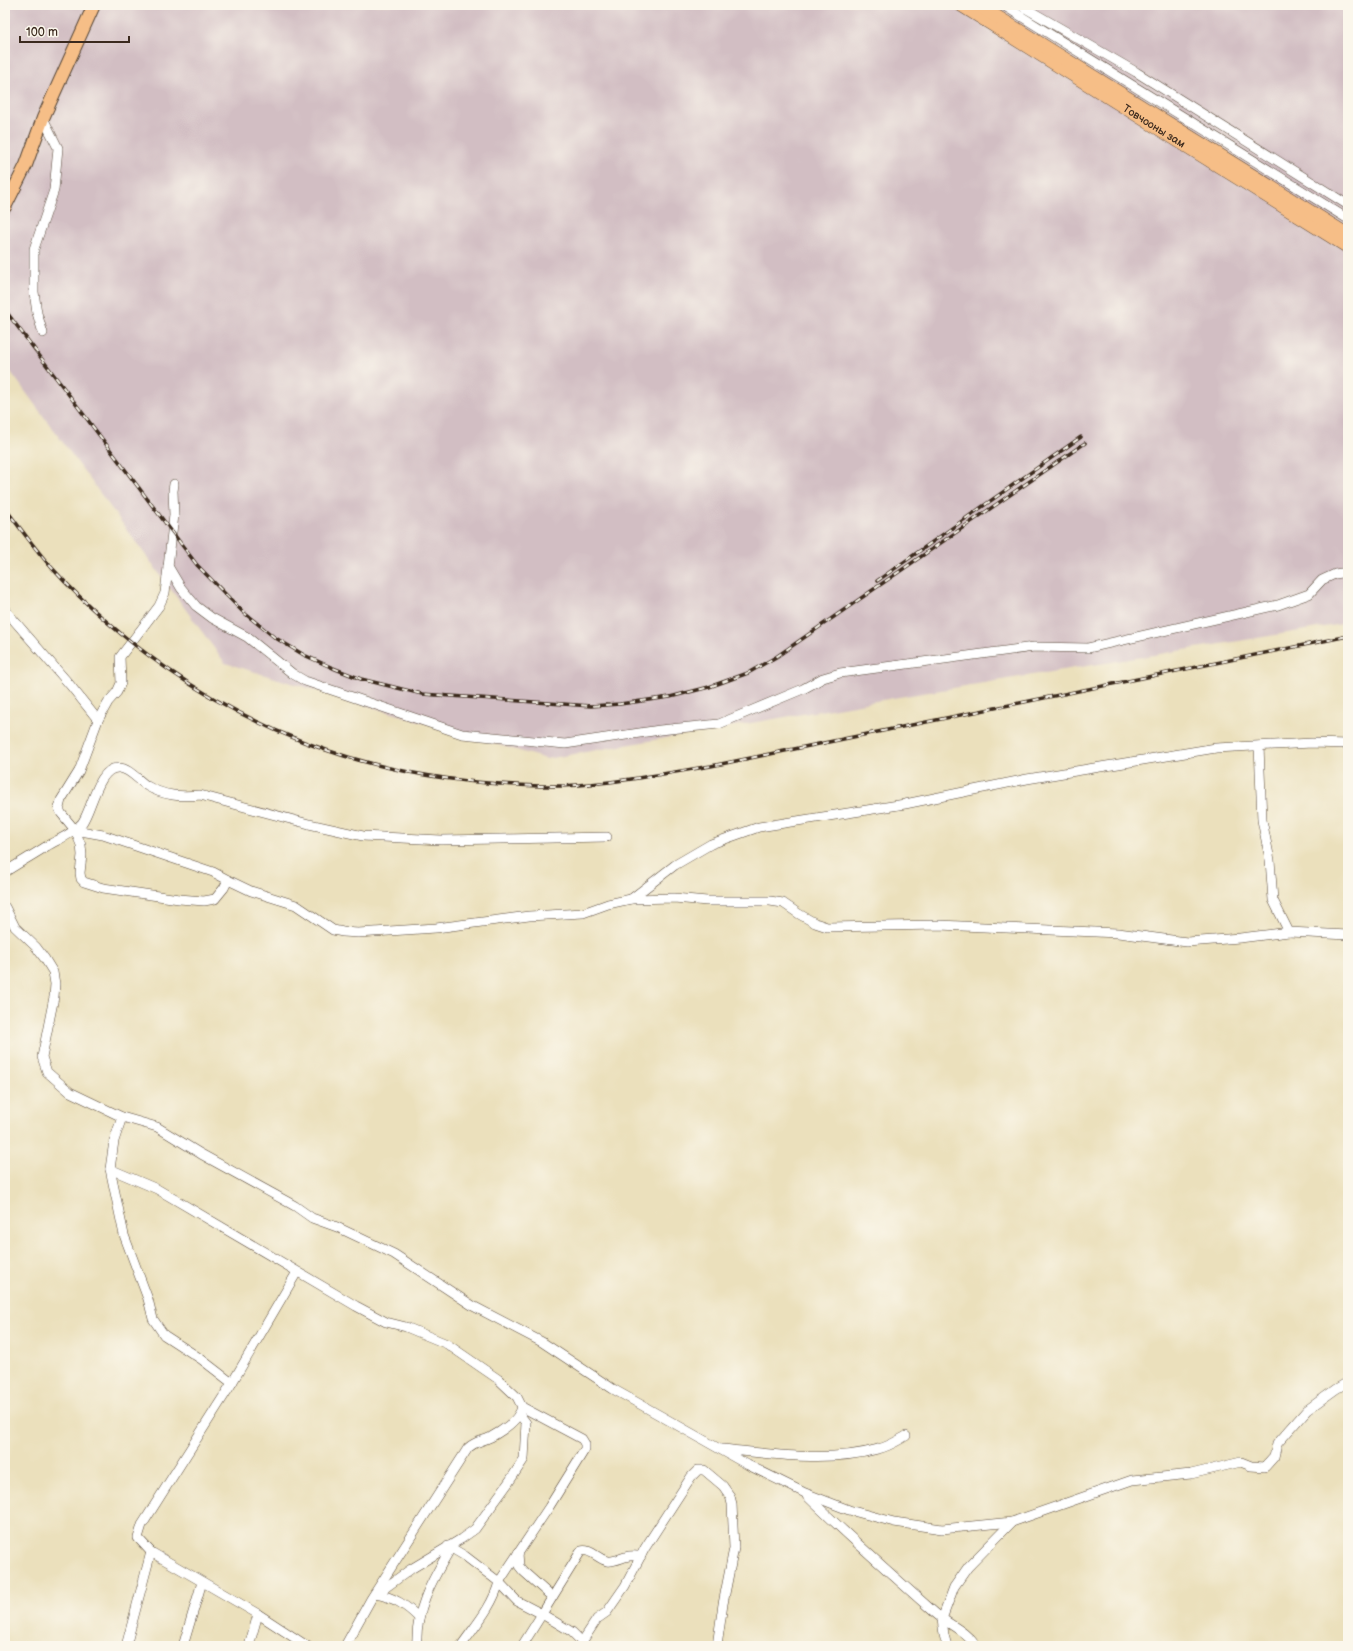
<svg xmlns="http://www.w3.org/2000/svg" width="1353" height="1651" font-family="'Balsamiq Sans',sans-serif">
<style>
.industrial{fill:#d2bec3}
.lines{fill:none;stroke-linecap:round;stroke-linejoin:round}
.minor-casing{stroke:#554536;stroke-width:10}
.major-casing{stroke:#554536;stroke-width:14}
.highway-casing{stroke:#554536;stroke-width:14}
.minor{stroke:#fff;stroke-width:9}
.major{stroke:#f6be87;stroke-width:12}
.highway{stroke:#f6be87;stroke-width:13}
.rail-casing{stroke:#3b2a1e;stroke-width:3.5}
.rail{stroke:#fbf7ec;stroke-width:2;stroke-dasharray:6;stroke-linecap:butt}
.labels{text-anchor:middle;stroke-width:4;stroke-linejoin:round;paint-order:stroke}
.street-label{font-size:11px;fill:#3b2a1e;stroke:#fbf7ec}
</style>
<rect width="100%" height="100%" fill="#fbf7ec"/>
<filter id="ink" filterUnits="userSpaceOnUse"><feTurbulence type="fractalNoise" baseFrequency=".025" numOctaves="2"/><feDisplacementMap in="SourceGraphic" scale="8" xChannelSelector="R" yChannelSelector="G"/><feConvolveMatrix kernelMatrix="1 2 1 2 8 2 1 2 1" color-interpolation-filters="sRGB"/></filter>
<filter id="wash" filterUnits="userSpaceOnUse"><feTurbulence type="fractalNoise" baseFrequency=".012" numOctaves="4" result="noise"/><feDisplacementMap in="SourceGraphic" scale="16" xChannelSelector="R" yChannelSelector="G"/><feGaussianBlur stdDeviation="0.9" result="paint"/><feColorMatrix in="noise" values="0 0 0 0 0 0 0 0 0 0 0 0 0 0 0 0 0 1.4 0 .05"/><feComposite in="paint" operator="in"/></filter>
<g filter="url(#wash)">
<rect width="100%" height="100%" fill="#ebe0bc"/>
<polygon class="industrial" points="5,5 1348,5 1348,623 905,696 546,759 225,663 5,364"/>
</g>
<g filter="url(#ink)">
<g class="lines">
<g class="minor-casing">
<g id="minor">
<polyline points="1003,5 1348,219"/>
<polyline points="1020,5 1136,72 1348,205"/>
<polyline points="43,333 37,313 34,292 34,249 54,190 58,148 43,118"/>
<polyline points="174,484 173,491 174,515 165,593 159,606 120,657 121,683 117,692 108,702 98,720 79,771 61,800 59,808 61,813 75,830 81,845 82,855 80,873 81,879 84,882 103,888 179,899 204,901 215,899 224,888 228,880"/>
<polyline points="168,566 181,588 196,606 212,618 247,637 293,674 305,681 462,734 565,744 660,730 719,724 803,689 823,678 840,673 1034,647 1088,648 1278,605 1309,594 1322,580 1335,574 1348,572"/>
<polyline points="5,610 70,685 98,720"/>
<polyline points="1259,746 1262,820 1270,860 1273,900 1289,932 1348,935"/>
<polyline points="75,830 103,835 213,872 228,880 251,891 296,905 333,930 343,932 358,933 436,928 529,916 583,913 608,904 631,899 674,898 707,901 770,901 783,903 799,914 815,923 827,927 939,925 1118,933 1187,942 1240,938 1289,932"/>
<path d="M5,872C19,863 33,855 47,846C59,839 73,834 82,823C92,810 98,766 119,768C129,768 139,781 147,786C164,796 181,797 200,795L309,824L363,836L441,840L607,837"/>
<polyline points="631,899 675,865 711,844 759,827 905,804 1027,779 1216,748 1312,743 1348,744"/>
<polyline points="5,907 15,927 36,947 45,959 53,972 55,984 54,997 42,1057 47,1072 70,1092 122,1117 157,1127 201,1154 295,1206 312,1218 337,1227 394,1254 473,1306 542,1342 613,1389 748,1465 805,1493 849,1510 894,1522 942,1529 1012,1522 1132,1480 1191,1474 1241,1462 1251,1466 1265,1467 1274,1457 1277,1444 1307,1410 1336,1389 1348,1382"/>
<polyline points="122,1117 114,1141 110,1169 124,1235 148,1299 153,1319 164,1335 201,1359 232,1383 142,1525 138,1538 151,1552 258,1614 307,1646"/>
<path d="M110,1169L157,1189L356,1306L386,1322L406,1327L447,1344L498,1379L517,1397L522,1407C519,1420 502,1431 491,1437C481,1442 477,1440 468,1448L371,1599L345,1646"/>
<polyline points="232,1383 297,1272"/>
<path d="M722,1449C772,1454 829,1463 878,1449C888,1447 897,1441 906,1436"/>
<path d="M807,1496C848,1536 891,1574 934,1612C947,1624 965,1630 976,1646"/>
<polyline points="518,1553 519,1566 523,1571 552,1597"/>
<polyline points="378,1593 411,1569 461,1539 475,1529 509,1482 524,1459 526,1423 520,1415"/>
<path d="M375,1594C394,1597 406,1605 419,1618"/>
<polyline points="582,1642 597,1619 607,1612 625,1586 645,1548 691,1477 698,1470 704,1470 723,1486 730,1496 732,1504 734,1548 723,1604 717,1646"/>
<polyline points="126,1646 151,1552"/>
<polyline points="183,1646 202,1582"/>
<polyline points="249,1646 258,1614"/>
<path d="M417,1646C415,1611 431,1582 448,1553V1546L465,1556L499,1582L517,1601L542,1614L581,1551C590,1548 598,1559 607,1561C613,1562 619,1559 625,1557C631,1555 636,1556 641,1556"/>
<path d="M461,1646C475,1626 493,1606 499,1582L549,1507L585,1449V1444L582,1439L522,1407"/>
<polyline points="522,1646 542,1614 572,1632 585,1645"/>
<polyline points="947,1646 944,1635 942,1619 954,1587 968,1567 1012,1522"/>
</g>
</g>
<g class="major-casing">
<polyline id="major" points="5,207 26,165 43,118 94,5"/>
</g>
<g class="highway-casing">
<g id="highway">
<path id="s1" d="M961,5L1348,247"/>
<polyline points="978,5 1348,235"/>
</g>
</g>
<use href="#minor" class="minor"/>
<use href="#major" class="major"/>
<use href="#highway" class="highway"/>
<g class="rail-casing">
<g id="rail">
<polyline points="5,310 197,565 243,612 274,637 304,655 333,668 361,679 422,694 591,706 620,704 670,697 709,687 748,673 776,657 1085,443"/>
<path d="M5,508C20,528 35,549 52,568C119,642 210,706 304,742C379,771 460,784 540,786C598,787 654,775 711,766L1348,636"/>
<polyline points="877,581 1081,437"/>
</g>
</g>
<use href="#rail" class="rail"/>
</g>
</g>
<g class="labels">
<g class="street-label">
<text dy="4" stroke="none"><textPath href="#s1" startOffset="228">Товчооны зам</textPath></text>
</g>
</g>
<rect width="1353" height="1651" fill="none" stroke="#fbf7ec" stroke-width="20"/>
<path d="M20 36v6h109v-6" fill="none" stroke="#3b2a1e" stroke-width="2"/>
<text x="26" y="36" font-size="12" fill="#3b2a1e" stroke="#fbf7ec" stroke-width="3" paint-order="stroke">100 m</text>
</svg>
